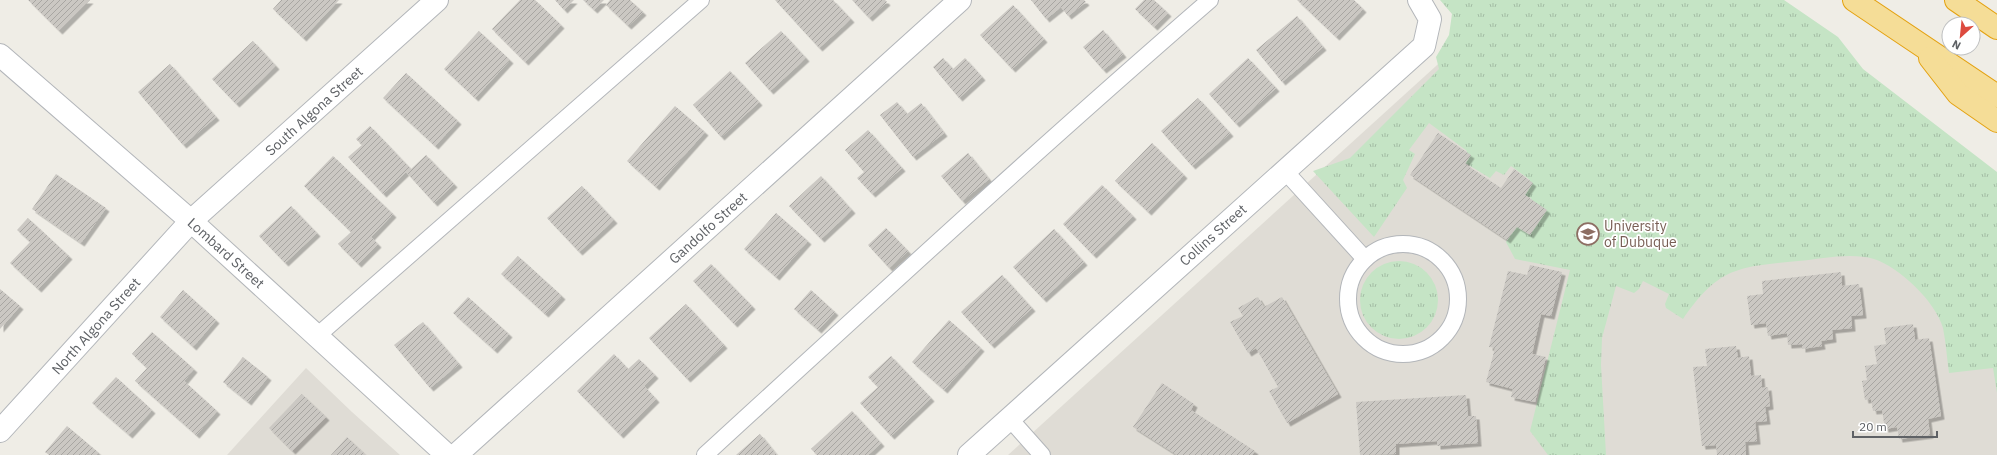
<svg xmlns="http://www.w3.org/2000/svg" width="1997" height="455" font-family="'IBM Plex Sans',sans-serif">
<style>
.education{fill:#dfdcd5}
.grass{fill:url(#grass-tufts)}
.building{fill:url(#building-hatch);filter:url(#shadow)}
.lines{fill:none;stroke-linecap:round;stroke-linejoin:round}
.lane-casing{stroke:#b3b6ba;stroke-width:18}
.street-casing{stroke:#b3b6ba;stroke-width:24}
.highway-casing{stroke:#e4a211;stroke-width:24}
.lane{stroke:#fff;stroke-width:16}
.street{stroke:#fff;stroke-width:22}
.highway{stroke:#f5dd97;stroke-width:22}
.labels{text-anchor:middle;stroke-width:3.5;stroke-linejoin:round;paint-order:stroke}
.street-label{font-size:14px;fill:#5e6165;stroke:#fff}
.education-label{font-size:14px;fill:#785e54;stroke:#fff;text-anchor:start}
</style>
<defs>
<pattern id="grass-tufts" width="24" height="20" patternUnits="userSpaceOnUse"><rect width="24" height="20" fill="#c5e4c5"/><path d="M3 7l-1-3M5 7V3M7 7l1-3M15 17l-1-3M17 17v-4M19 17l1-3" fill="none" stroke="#a3bca4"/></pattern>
<pattern id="building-hatch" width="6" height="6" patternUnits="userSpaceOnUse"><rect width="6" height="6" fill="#cbc8c3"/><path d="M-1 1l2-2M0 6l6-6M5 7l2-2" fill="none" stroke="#a8a6a2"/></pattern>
<filter id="shadow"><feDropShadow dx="3.5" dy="3.5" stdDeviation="0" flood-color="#0004"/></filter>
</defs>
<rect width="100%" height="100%" fill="#efede6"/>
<g class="education">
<polygon points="1447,56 1997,260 1997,455 1008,455"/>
<polygon points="306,368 352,412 400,455 227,455"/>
</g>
<g class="grass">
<path d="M1440,0H1784L1838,37L1863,69L1997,172V393L1993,368L1949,373C1947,359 1946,343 1943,328C1936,302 1899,267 1874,259C1850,252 1822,259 1798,261C1738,267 1719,267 1683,319L1666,308L1665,304L1669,294L1643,281L1639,289L1634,293L1616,286L1602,338L1601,365L1606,455H1548L1530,431L1570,270L1515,259L1506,242L1531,198L1522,194L1530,180L1511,166L1504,175L1496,171L1490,178L1462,161L1467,151L1429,123L1409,150L1415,154L1403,180L1407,188L1374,237L1313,171L1350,158L1439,69L1436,57L1449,35L1452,14Z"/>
<circle cx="1399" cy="300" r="39"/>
</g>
<g class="building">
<polygon points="28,0 90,0 59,31"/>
<polygon points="281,0 339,0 303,38 273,9"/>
<polygon points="520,0 535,0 561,25 525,62 492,29"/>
<polygon points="555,0 574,0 564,10"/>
<polygon points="583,0 604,0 594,10"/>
<polygon points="610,0 630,0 643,12 628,26 606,5"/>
<polygon points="775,0 833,0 851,19 819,48"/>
<polygon points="852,0 885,0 887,2 869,18"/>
<polygon points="1031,0 1084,0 1086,2 1068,16 1061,7 1046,19"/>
<polygon points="1144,0 1154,0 1168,13 1154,27 1135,9"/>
<polygon points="1297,0 1354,0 1363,9 1336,37"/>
<polygon points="1013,5 1044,39 1012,69 980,35"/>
<polygon points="1297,16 1323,47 1282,82 1256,50"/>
<polygon points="1103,30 1123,54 1103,70 1083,47"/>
<polygon points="479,31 510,60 475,98 444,69"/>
<polygon points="781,31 806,58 770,91 745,63"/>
<polygon points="253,41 276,66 236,104 212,79"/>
<polygon points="943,58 953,69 965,58 982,77 959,98 933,67"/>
<polygon points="1248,58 1276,88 1236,124 1209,94"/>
<polygon points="170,64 216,117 183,145 138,92"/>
<polygon points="730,71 759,102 721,137 693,105"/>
<polygon points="406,73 458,121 435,146 383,98"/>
<polygon points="1198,98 1230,133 1192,166 1161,131"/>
<polygon points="897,102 907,114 921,103 944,133 913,157 880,115"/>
<polygon points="675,106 705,132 656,187 627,161"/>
<polygon points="370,126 411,169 426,155 454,184 434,203 406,172 383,194 348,157 362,145 356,139"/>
<polygon points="868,130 902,168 872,194 857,178 864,172 845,150"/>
<polygon points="1438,133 1471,155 1465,164 1501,188 1514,169 1533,183 1525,195 1547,210 1530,235 1517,227 1507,240 1410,175"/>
<polygon points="1152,143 1184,175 1148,212 1115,181"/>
<polygon points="968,153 989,179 962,201 941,176"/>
<polygon points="333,156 393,214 371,237 378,244 358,264 338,244 351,232 304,186"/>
<polygon points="56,174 106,208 81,243 32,209"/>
<polygon points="821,176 852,210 821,239 789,206"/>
<polygon points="1102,185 1133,216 1093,255 1063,224"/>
<polygon points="582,186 614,220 579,252 547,218"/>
<polygon points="291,206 317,233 285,263 259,236"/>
<polygon points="776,213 808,241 776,277 744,249"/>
<polygon points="28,218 69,256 38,289 10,263 30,242 17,230"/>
<polygon points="886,228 908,251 889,268 868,245"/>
<polygon points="1054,229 1084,262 1043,299 1013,267"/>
<polygon points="518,256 562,296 545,314 501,274"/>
<polygon points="711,264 752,306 734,324 693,281"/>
<polygon points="1530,265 1562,272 1551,316 1541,314 1532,354 1546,357 1535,402 1511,397 1513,389 1486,382 1495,348 1489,347 1508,271 1527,275"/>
<polygon points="1841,272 1842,286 1859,284 1863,315 1851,316 1852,328 1832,330 1833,339 1821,341 1822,346 1802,349 1802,344 1788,345 1787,333 1768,336 1766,323 1751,325 1747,296 1763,294 1762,281"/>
<polygon points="1002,275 1032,308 991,345 961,312"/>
<polygon points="0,289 20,306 0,329"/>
<polygon points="183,290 216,320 193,347 160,317"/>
<polygon points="811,290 835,312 818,330 794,309"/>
<polygon points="468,297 509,334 494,350 453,313"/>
<polygon points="1258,297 1264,307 1282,297 1338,394 1287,423 1269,391 1278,387 1256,348 1248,353 1230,322 1243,316 1238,308"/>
<polygon points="686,304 724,345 687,379 649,338"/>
<polygon points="949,320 981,348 944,390 912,362"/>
<polygon points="423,322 459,364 430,388 394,345"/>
<polygon points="1913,324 1915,340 1929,338 1941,416 1928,419 1930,435 1899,439 1897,427 1885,429 1882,410 1873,411 1871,399 1865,400 1862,381 1867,380 1865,366 1877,364 1874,346 1886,344 1884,328"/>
<polygon points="152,332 194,369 184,381 217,411 196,435 135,381 147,368 132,354"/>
<polygon points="1736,346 1738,358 1749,356 1751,376 1761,375 1762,388 1768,387 1770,406 1765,407 1767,421 1755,422 1757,441 1745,442 1746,455 1717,455 1716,445 1702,446 1693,367 1707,366 1705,349"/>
<polygon points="614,354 628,369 639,359 655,375 644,386 656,399 620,435 577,391"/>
<polygon points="891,356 931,398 891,436 860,403 878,387 868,377"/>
<polygon points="243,357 268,377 248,402 223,382"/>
<polygon points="116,377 152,410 129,435 92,403"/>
<polygon points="1162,383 1194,404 1191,410 1255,451 1252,455 1177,455 1133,427"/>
<polygon points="302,394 326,417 292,451 269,428"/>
<polygon points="1466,395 1468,416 1476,416 1478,443 1437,446 1437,441 1396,444 1396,454 1360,455 1356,402"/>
<polygon points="852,411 881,443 868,455 817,455 811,449"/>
<polygon points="67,426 99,453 97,455 49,455 45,452"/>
<polygon points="760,434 777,455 736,455"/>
<polygon points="347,437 366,455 331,455"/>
</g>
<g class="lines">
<g class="lane-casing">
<g id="lane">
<polyline points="1284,170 1365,259"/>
<circle cx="1403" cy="299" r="55"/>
<polyline points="317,336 701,0"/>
<polyline points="1010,419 1042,455"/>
<path d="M705,455C872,302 1039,148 1210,0"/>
</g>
</g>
<g class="street-casing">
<g id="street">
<polyline points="0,55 191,221 447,455"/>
<polyline points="0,431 191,221 437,0"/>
<polyline points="456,455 960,0"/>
<polyline points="969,455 1424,46 1430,19 1419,0"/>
</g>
</g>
<g class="highway-casing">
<g id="highway">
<polyline points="1854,0 1997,96"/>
<polyline points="1956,0 1997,28"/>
<polyline points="1930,58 1958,94 1997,121"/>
</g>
</g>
<use href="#lane" class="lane"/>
<use href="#street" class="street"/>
<use href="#highway" class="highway"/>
</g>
<defs>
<g id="university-ring" transform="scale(1.15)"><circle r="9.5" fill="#fff" stroke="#8d6e63" stroke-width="1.5"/><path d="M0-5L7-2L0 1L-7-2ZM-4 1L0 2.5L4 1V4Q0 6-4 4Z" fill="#8d6e63"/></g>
</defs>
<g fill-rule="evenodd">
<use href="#university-ring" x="1588" y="234"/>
</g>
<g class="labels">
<g class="street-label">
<text transform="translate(314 111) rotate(-42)" y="5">South Algona Street</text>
<text transform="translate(708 228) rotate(-42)" y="5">Gandolfo Street</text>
<text transform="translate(1213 235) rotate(-42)" y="5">Collins Street</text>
<text transform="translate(226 253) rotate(42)" y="5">Lombard Street</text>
<text transform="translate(96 326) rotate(-48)" y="5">North Algona Street</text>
</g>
<g class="education-label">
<text x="1604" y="231">University<tspan x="1604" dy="16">of Dubuque</tspan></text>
</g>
</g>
<g transform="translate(1961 36) rotate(207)"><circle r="19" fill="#ffffff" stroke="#bfc0c1"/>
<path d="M0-3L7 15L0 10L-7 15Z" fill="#dd4b3f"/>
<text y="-6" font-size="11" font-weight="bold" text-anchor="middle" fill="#5e6165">N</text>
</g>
<path d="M1853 431v6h84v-6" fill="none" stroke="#5e6165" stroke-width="2"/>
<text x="1859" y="431" font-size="12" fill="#5e6165" stroke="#ffffff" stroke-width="3" paint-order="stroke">20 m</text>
</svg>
